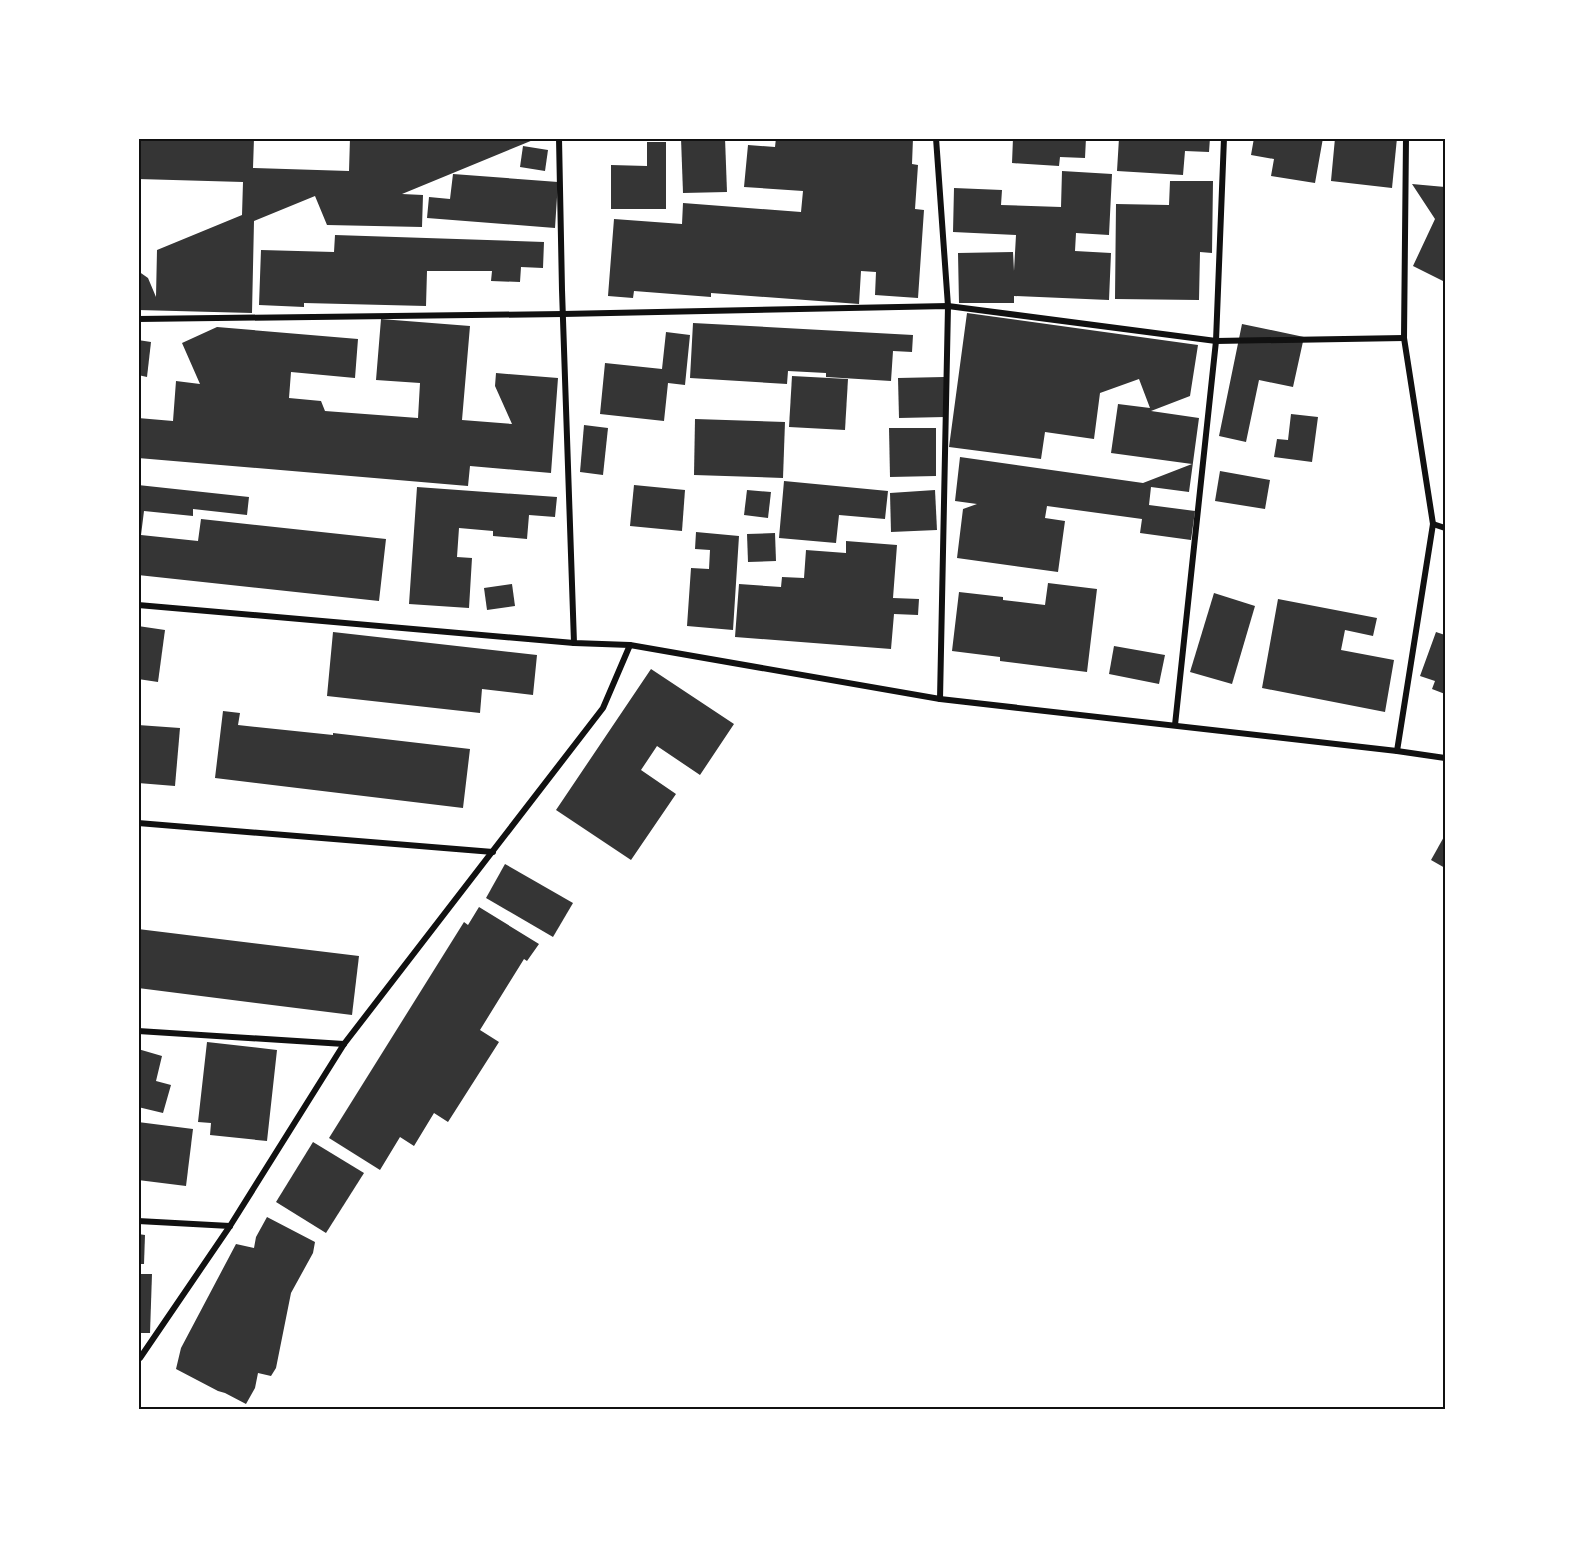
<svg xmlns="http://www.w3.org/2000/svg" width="1583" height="1548" font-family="'Fira Sans Condensed',sans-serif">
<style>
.building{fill:#353535}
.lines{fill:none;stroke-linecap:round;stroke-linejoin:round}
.minor{stroke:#111;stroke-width:6}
.neatline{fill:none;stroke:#111;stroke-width:2}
</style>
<rect width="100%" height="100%" fill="#fff"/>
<g class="building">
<polygon points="138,138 254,138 253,168 349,171 350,138 538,138 402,194 423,195 422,227 327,225 315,196 254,221 252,313 138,310 138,271 148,278 156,297 157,250 242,215 243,182 138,179"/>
<polygon points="681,138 725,138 727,192 683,193"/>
<polygon points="776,138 913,138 912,164 918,165 915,209 924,210 918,298 875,295 876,272 861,271 859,304 711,293 711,297 634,291 633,298 608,296 614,219 682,224 683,203 801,212 803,191 744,187 748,145 775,147"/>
<polygon points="1013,138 1086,138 1085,158 1060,157 1059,166 1012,163"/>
<polygon points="1119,138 1210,138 1209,152 1185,151 1183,175 1117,171"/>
<polygon points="1254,138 1323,138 1315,183 1271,176 1274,159 1251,155"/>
<polygon points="1335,138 1397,138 1392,188 1331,181"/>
<polygon points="647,142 666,142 666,209 611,209 611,165 647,166"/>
<polygon points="523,146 548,150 545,171 520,167"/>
<polygon points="1062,171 1112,174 1109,235 1076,233 1075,251 1111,253 1109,300 1014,296 1014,303 959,303 958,253 1013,252 1014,271 1016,235 953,232 954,188 1002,190 1001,205 1061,207"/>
<polygon points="453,174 558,182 555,228 427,218 429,197 450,199"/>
<polygon points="1170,181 1213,181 1212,253 1200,252 1199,300 1115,299 1116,204 1169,205"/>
<polygon points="1412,184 1445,187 1445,282 1413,266 1435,219"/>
<polygon points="335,235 544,242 543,268 521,267 520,282 491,281 492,271 427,271 426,306 304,303 304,307 259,305 261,250 334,252"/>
<polygon points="967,313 1198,345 1190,396 1151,411 1199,418 1189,492 1151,487 1149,505 1195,511 1191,540 1140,533 1142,519 1047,506 1045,518 1065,521 1058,572 957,558 963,509 977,504 955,501 960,457 1143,483 1192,464 1111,453 1118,404 1150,408 1139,379 1100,393 1094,439 1045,432 1041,459 949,447"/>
<polygon points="381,319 470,326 462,420 512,424 495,386 496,373 558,378 551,473 470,466 468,486 138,458 138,418 173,421 176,381 200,384 182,343 217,327 358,339 355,378 291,372 289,398 321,401 325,411 418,418 420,383 376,380"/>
<polygon points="693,323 913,335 912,352 893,351 891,381 826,377 826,373 788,371 787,384 690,378"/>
<polygon points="1242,324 1304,337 1293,387 1259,380 1246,442 1219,436"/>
<polygon points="666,332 690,335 685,385 668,383 664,421 600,414 605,363 662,369"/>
<polygon points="138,340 151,342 147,377 138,375"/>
<polygon points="792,376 848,379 845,430 789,427"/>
<polygon points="944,377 945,417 899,418 898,378"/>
<polygon points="1291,414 1318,417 1312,462 1274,457 1277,439 1288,440"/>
<polygon points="695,419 785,422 783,478 694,475"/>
<polygon points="584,425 608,428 603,475 580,472"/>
<polygon points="889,428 936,428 936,476 890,477"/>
<polygon points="1220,471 1270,480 1265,509 1215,501"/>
<polygon points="784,481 888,491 885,519 839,515 836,543 779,538"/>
<polygon points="138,485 249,497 247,515 193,509 193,516 144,511 141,535 198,541 201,519 386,539 379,601 138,575"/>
<polygon points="634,485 685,490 682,531 630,526"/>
<polygon points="417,487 557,497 555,517 529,515 527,539 493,536 493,531 459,528 457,557 472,558 469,608 409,604"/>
<polygon points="747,490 771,492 768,518 744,515"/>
<polygon points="935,490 937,530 891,532 890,493"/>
<polygon points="696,532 739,536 733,630 687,626 691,568 709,569 710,550 695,549"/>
<polygon points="775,533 776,561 748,562 747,534"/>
<polygon points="846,541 897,545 893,598 919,599 918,615 894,614 891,649 735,637 739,584 781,587 782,577 804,578 806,550 846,553"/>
<polygon points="1048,583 1097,589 1087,672 1000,661 1000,657 952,651 959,592 1003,597 1003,600 1045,605"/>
<polygon points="512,584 515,606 487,610 484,588"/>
<polygon points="1214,593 1255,606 1232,684 1190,672"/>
<polygon points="1278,599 1377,618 1373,636 1345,630 1341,650 1394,660 1385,712 1262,688"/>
<polygon points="138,626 165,630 158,682 138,679"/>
<polygon points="333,632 537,655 533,695 482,689 480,713 327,696"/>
<polygon points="1436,632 1445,635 1445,694 1432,689 1435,681 1420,676"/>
<polygon points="1114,646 1165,655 1159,684 1109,674"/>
<polygon points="651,669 734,724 700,775 657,746 641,770 676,794 631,860 556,810"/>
<polygon points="223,711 240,713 238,725 333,735 333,733 470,749 463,808 215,778"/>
<polygon points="138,725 180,728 175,786 138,783"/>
<polygon points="1445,835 1445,868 1431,860"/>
<polygon points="505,864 573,903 553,937 486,898"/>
<polygon points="479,907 539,944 527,961 524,959 480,1030 499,1042 448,1122 434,1113 414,1146 400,1137 380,1170 329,1138 464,922 468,925"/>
<polygon points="138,929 359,956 352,1015 138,988"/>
<polygon points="207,1042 277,1050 267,1141 210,1135 211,1123 198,1122"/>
<polygon points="138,1049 162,1056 156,1081 171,1085 163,1113 138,1107"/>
<polygon points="138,1122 193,1129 186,1186 138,1180"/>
<polygon points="313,1142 364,1173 326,1233 276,1202"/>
<polygon points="267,1217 315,1242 313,1253 291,1293 276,1368 271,1376 258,1373 255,1388 246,1404 225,1393 218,1391 176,1369 181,1348 236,1244 254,1248 256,1237"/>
<polygon points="138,1234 145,1235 144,1264 138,1264"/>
<polygon points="138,1274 152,1274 150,1333 138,1333"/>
</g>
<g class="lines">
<g class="minor">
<polyline points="559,138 562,290 574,643"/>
<polyline points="936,138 948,306 940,699"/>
<polyline points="138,319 563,314 948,306 1216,341 1404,338"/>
<polyline points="1433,524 1445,528"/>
<polyline points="138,605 574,643 630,645 940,699 1397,751 1445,758"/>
<polyline points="1175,725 1216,341 1224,138"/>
<polyline points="1397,751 1433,524 1404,338 1406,138"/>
<polyline points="138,823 493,852"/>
<polyline points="138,1031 344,1044"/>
<polyline points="138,1221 230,1226"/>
<polyline points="138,1358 140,1358 230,1226 344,1044 603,708 630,645"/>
</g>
</g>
<rect width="1583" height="1548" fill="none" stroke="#ffffff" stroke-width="279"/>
<rect x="140" y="140" width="1304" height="1268" class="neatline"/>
</svg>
